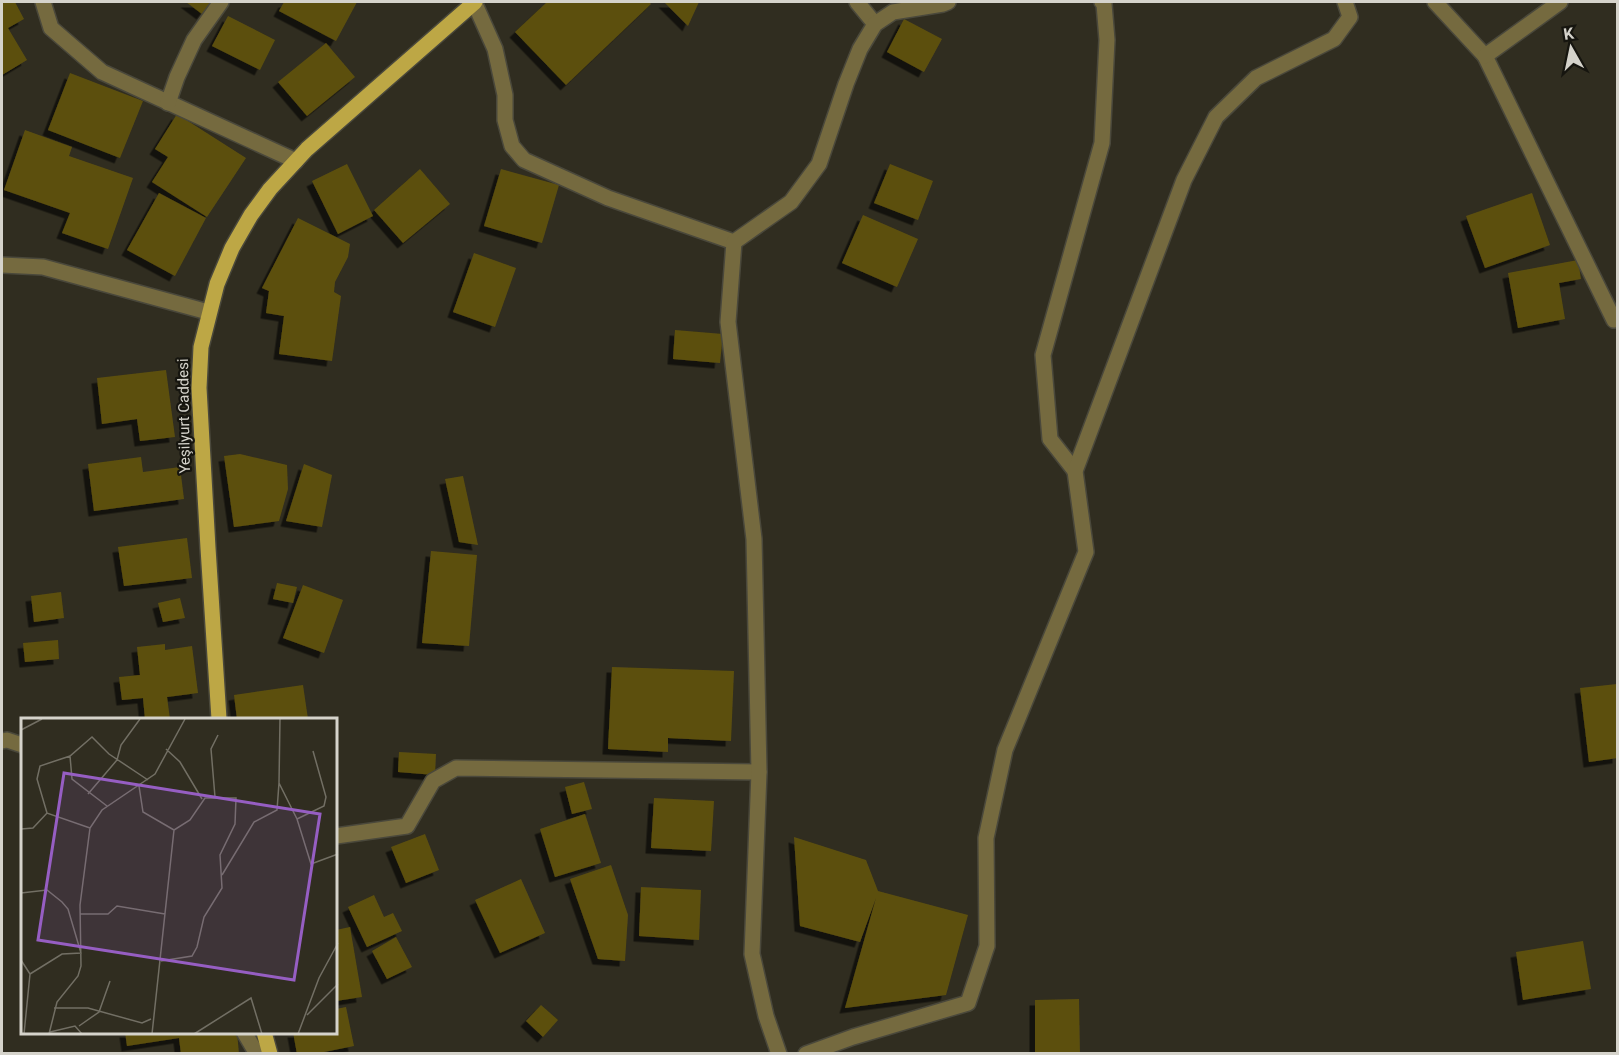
<svg xmlns="http://www.w3.org/2000/svg" width="1619" height="1055" font-family="Roboto,sans-serif">
<style>
.building{fill:#5c4f0f;filter:url(#shadow)}
.lines{fill:none;stroke-linecap:round;stroke-linejoin:round}
.minor-casing{stroke:#4a483b;stroke-width:18}
.major-casing{stroke:#4a483b;stroke-width:18}
.minor{stroke:#756a3f;stroke-width:15}
.major{stroke:#bda745;stroke-width:15}
.labels{text-anchor:middle;stroke-width:4.5;stroke-linejoin:round;paint-order:stroke}
.street-label{font-size:15px;fill:#d5d3cb;stroke:#16150f}
.inset-road{fill:none;stroke:#726f64;stroke-width:1.5}
.view{fill:#965ec3;fill-opacity:0.15;stroke:#965ec3;stroke-width:3}
.inset-edge{fill:none;stroke:#d5d3cb;stroke-width:3}
</style>
<defs>
<filter id="shadow"><feDropShadow dx="-5.5" dy="5.5" stdDeviation="0" flood-color="#0009"/></filter>
</defs>
<rect width="100%" height="100%" fill="#302d20"/>
<g class="building">
<polygon points="2,2 15,2 24,19 8,28 27,60 2,75"/>
<polygon points="186,2 211,2 202,14"/>
<polygon points="284,2 357,2 336,41 279,11"/>
<polygon points="547,2 649,2 651,4 566,85 515,32"/>
<polygon points="664,2 699,2 688,26"/>
<polygon points="228,16 275,40 260,70 212,46"/>
<polygon points="904,19 942,39 924,72 887,52"/>
<polygon points="326,43 355,77 307,116 278,82"/>
<polygon points="70,73 143,101 120,158 48,130"/>
<polygon points="177,114 246,158 207,217 152,182 168,157 155,149"/>
<polygon points="25,130 72,147 69,156 133,178 108,249 62,233 70,213 4,190"/>
<polygon points="347,164 373,216 338,234 312,181"/>
<polygon points="890,164 933,181 918,220 874,203"/>
<polygon points="420,169 450,204 403,243 374,210"/>
<polygon points="501,169 559,185 542,243 484,226"/>
<polygon points="159,193 206,218 175,276 127,250"/>
<polygon points="1532,193 1550,245 1485,268 1466,216"/>
<polygon points="863,215 918,239 897,287 842,263"/>
<polygon points="298,218 350,244 348,257 335,282 334,292 341,296 332,361 279,354 284,316 266,313 269,291 262,288"/>
<polygon points="474,253 516,268 495,327 453,312"/>
<polygon points="1578,260 1581,279 1559,283 1565,319 1518,328 1508,273"/>
<polygon points="675,330 723,334 720,363 673,359"/>
<polygon points="166,370 175,437 140,441 137,419 102,424 97,378"/>
<polygon points="240,454 287,465 288,489 279,521 234,527 224,456"/>
<polygon points="141,457 143,472 180,467 184,499 94,511 88,464"/>
<polygon points="304,464 332,475 322,527 286,521"/>
<polygon points="463,476 478,545 459,542 445,479"/>
<polygon points="187,538 192,578 124,586 118,547"/>
<polygon points="431,551 477,555 469,646 422,643"/>
<polygon points="277,583 297,587 293,603 273,599"/>
<polygon points="303,585 343,600 324,653 283,638"/>
<polygon points="61,592 64,618 34,622 31,596"/>
<polygon points="180,598 185,618 163,622 158,603"/>
<polygon points="58,640 59,659 25,662 23,643"/>
<polygon points="165,644 165,650 192,646 198,693 167,697 170,719 145,719 143,698 122,700 119,677 140,675 137,647"/>
<polygon points="612,667 734,671 731,741 668,738 668,752 608,749"/>
<polygon points="1617,684 1618,758 1589,762 1580,688"/>
<polygon points="303,685 308,719 237,719 234,695"/>
<polygon points="399,752 436,754 435,775 398,772"/>
<polygon points="584,782 592,809 572,814 565,787"/>
<polygon points="654,798 714,801 711,851 651,848"/>
<polygon points="585,814 601,863 555,877 540,829"/>
<polygon points="425,834 439,870 406,883 391,847"/>
<polygon points="794,837 866,860 878,891 968,915 946,995 845,1008 876,898 860,942 800,926"/>
<polygon points="611,865 628,915 625,961 598,959 570,879"/>
<polygon points="521,879 545,933 500,953 475,900"/>
<polygon points="641,887 701,890 699,940 639,936"/>
<polygon points="374,895 384,917 393,913 402,931 367,947 348,907"/>
<polygon points="350,927 362,997 336,1001 336,930"/>
<polygon points="396,937 412,967 387,979 372,951"/>
<polygon points="1583,941 1591,989 1523,1000 1516,952"/>
<polygon points="1079,999 1080,1054 1035,1054 1035,1000"/>
<polygon points="541,1005 558,1020 543,1037 526,1021"/>
<polygon points="346,1007 354,1046 314,1054 297,1054 293,1032 336,1032 336,1009"/>
<polygon points="125,1032 237,1032 239,1054 181,1054 179,1038 127,1046"/>
</g>
<g class="lines">
<g class="minor-casing">
<g id="minor">
<polyline points="43,2 51,28 102,72 296,161"/>
<polyline points="474,2 495,49 505,95 505,120 512,146 524,160 608,198 734,242"/>
<polyline points="857,2 875,24"/>
<polyline points="1435,2 1485,56 1614,320 1618,319"/>
<polyline points="1485,56 1560,2"/>
<polyline points="168,103 177,77 194,40 221,2"/>
<polyline points="2,265 43,267 208,312"/>
<polyline points="1075,471 1050,439 1043,355 1102,143 1107,40 1104,4 1102,2"/>
<polyline points="2,741 7,740 22,745"/>
<polyline points="336,836 407,826 433,781 456,768 759,772"/>
<polyline points="244,1032 257,1054"/>
<polyline points="779,1054 766,1016 752,954 759,772 754,539 728,322 734,242 791,202 819,164 846,84 860,49 875,24 893,12 943,4 948,2"/>
<polyline points="806,1054 853,1037 968,1003 987,946 986,838 1005,750 1086,552 1075,471 1184,180 1216,117 1256,78 1334,39 1350,17 1345,2"/>
</g>
</g>
<g class="major-casing">
<g id="major">
<polyline points="219,719 208,548 199,388 201,347 217,284 232,248 251,215 270,189 307,149 475,2"/>
<polyline points="264,1032 270,1054"/>
</g>
</g>
<use href="#minor" class="minor"/>
<use href="#major" class="major"/>
</g>
<g class="labels">
<g class="street-label">
<text transform="translate(184 416) rotate(-91)" y="5">Yeşilyurt Caddesi</text>
</g>
</g>
<g transform="translate(21 718)">
<rect width="316" height="316" fill="#302d20"/>
<path class="inset-road" d="M259,1L258,65L276,101L290,146L317,136M0,12L21,1M145,31L159,44L181,81M49,38L51,61L86,88M118,68L122,94L153,112M67,76L96,42L100,27L119,1M194,79L190,31L197,17M26,95L16,61L19,48L49,38L71,19L88,36L127,62M276,101L303,88L305,79L292,33M0,111L12,110L26,95L69,110M201,157L233,104L256,92L258,65M0,175L26,172L41,184L47,191L60,235L41,236L9,256M59,196H87L96,188L144,196M0,242L9,256L3,316M33,290H67L121,305L130,301M286,297L317,266M58,308L78,294L89,263M29,314L54,308L61,316M28,316L36,284L57,258L60,248L59,187L69,110L81,92L134,56L164,1M131,316L153,112L169,102L184,80H215L214,106L199,137L201,170L183,199L176,229L171,238L140,243M173,316L230,280L241,316M277,316L298,260L317,225"/>
<path class="view" d="M43,55L299,96L273,262L17,222Z"/>
<rect width="316" height="316" class="inset-edge"/>
</g>
<rect width="1619" height="1055" fill="none" stroke="#d5d3cb" stroke-width="6"/>
<g transform="translate(1571 48) rotate(351)" stroke="#16150f" stroke-width="4.5" paint-order="stroke">
<path d="M0-4.5L10 22L0 15L-10 22Z" fill="#d5d3cb"/>
<text y="-9" font-size="16" font-weight="bold" text-anchor="middle" fill="#d5d3cb">K</text>
</g>
</svg>
